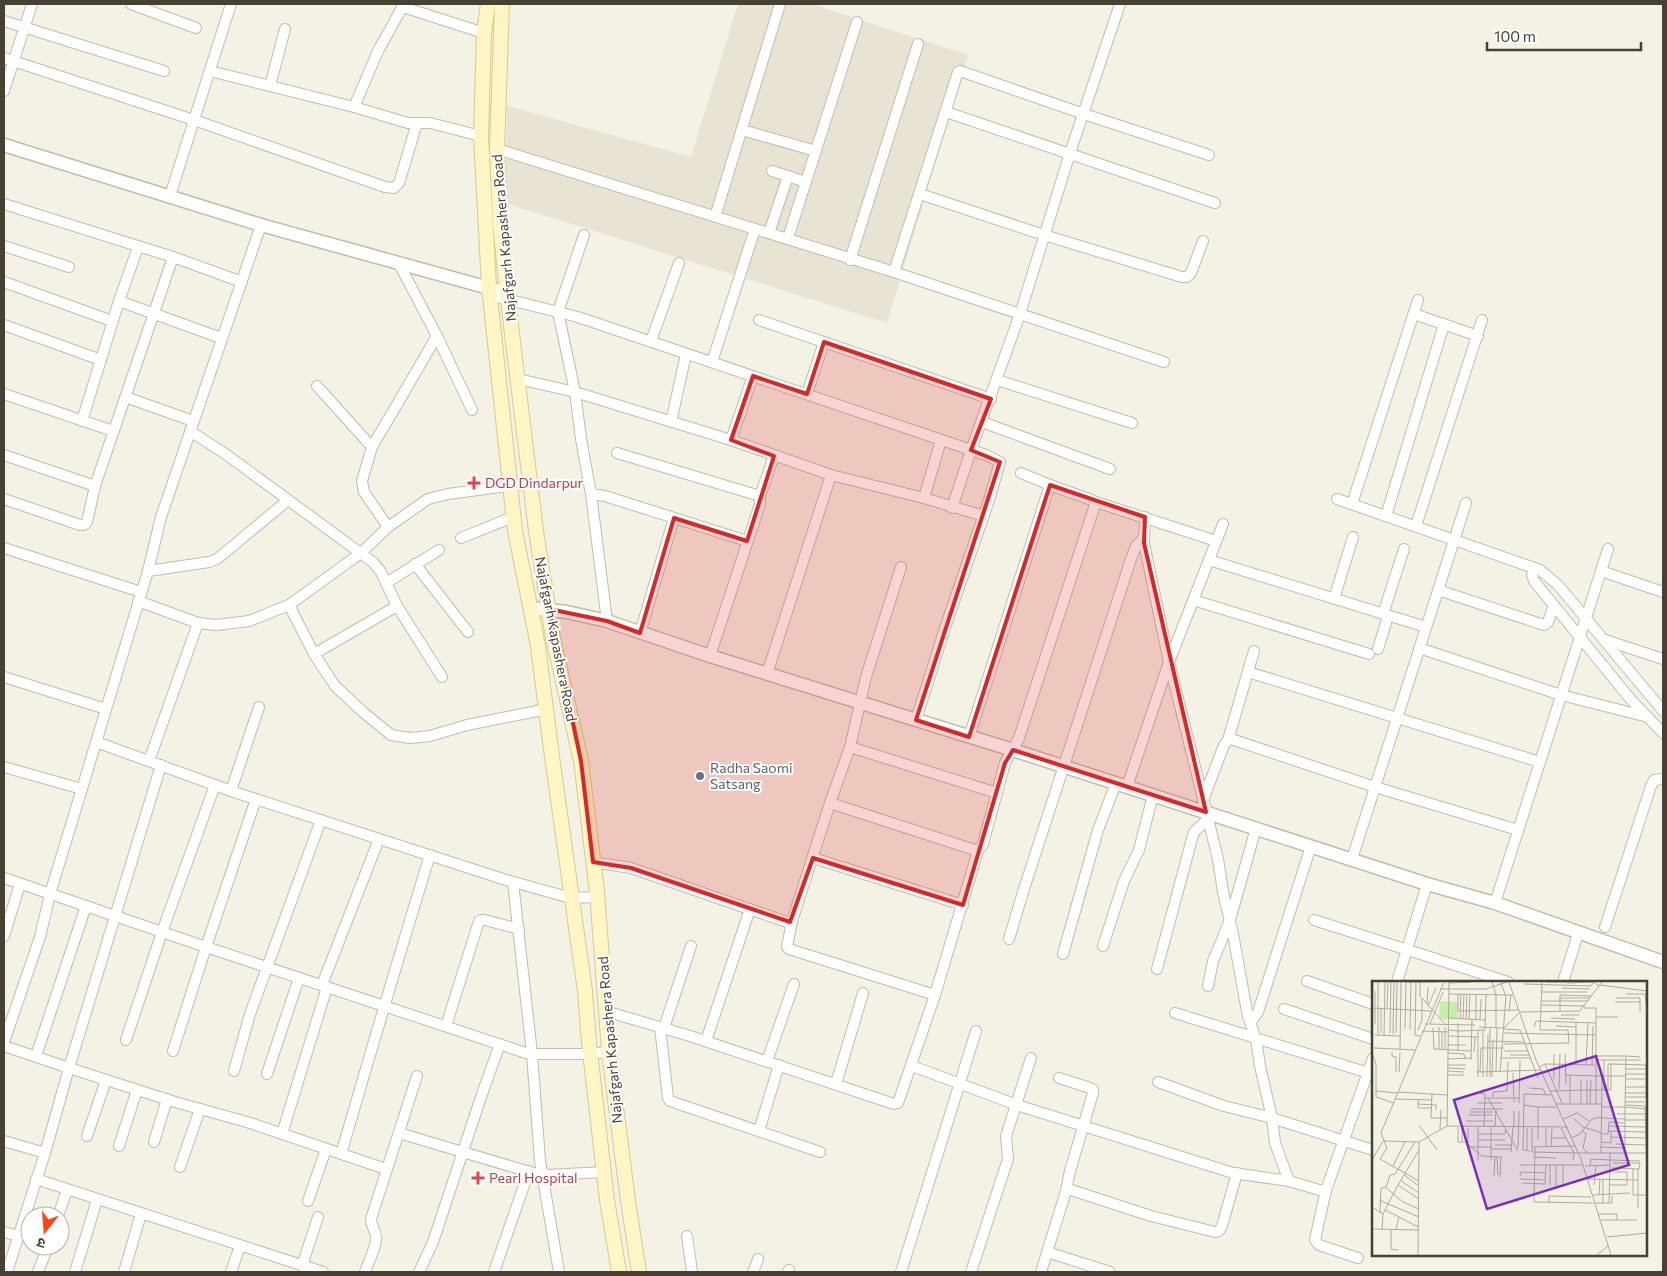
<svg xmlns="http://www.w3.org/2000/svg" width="1667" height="1276" font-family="Commissioner,'Noto Sans Devanagari',sans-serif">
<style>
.residential{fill:#e9e3d3}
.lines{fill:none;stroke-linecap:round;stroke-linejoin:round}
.minor-casing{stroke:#c3bcaa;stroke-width:12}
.tertiary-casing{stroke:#c3bcaa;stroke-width:15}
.secondary-casing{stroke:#d7ca91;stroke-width:16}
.minor{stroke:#fff;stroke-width:10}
.tertiary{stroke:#fff;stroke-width:12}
.secondary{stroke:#fff5c5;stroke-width:14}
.marked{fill:#d62828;fill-opacity:0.2;stroke:#d62828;stroke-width:4;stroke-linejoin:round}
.health-dot{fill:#e0444e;stroke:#fff;stroke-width:2}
.worship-dot{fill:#6b7280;stroke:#fff;stroke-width:2}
.labels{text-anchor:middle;stroke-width:4;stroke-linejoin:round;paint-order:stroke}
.street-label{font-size:14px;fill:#474134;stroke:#fff}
.health-label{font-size:14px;fill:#be3a42;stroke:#fff;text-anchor:start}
.worship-label{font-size:14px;fill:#5b616d;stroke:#fff;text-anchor:start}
.inset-road{fill:none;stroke:#afab9e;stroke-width:1}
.view{fill:#7b2cbf;fill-opacity:0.15;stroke:#7b2cbf;stroke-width:2.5}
.inset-edge{fill:none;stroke:#474134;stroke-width:2.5}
</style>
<rect width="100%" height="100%" fill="#f4f1e5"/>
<polygon class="residential" points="738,4 812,4 968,55 887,323 505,203 507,106 691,157"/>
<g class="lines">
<g class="minor-casing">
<g id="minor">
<polyline points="131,4 196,28"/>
<polyline points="231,4 194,120 385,187 394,188 399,183 417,123"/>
<polyline points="403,7 484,33"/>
<polyline points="4,21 164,71"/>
<polyline points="4,58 194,120 170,196"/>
<polyline points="210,71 354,107 408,123 430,123 481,136"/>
<polyline points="270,86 285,29"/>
<polyline points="4,91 32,4"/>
<polyline points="354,107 378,51 404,4"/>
<polyline points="946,112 1215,203"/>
<polyline points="742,130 816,151"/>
<polyline points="497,149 894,272 1164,362"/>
<polyline points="772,171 806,182"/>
<polyline points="920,194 1044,235 1182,277 1187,277 1191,273 1203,241"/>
<polyline points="4,204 173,257 242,282"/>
<polyline points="715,217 780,4"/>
<polyline points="769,233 788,176"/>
<polyline points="584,235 558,312 575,392 581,439 591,494"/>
<polyline points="788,238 857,22"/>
<polyline points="4,246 69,267"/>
<polyline points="850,260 918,44"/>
<polyline points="894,272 958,72 960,71 1084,114 1209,155"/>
<polyline points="4,282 112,321"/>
<polyline points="490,295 578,317 986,455 1000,462 990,497 945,628 916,720"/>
<polyline points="119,301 138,247"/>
<polyline points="1414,314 1478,336"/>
<polyline points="759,320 991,399"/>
<polyline points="4,325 101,360"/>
<polyline points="437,336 472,410"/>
<polyline points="651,341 679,263"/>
<polyline points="712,362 755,229"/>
<polyline points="518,379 575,392 731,440 831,475 924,498 984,516"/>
<polyline points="997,380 1132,423"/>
<polyline points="317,386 372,447"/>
<polyline points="4,394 113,431"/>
<polyline points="807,394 824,342"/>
<polyline points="125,398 173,257"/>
<polyline points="82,421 119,301 221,338"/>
<polyline points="671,422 686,354"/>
<polyline points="982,422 1110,469"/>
<polyline points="190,431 227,455 374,563 381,572 397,606 442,677"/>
<polyline points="731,440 753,376"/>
<polyline points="617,453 760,496"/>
<polyline points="4,455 95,486"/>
<polyline points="924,498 941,440"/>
<polyline points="4,499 80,525 84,525 87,522 95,486 125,398 128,398 193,421"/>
<polyline points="1337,499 1540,570 1558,585 1663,711"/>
<polyline points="1093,501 1216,541"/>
<polyline points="1352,504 1418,300"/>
<polyline points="952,508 971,450 1020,314 1070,153 1120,4"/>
<polyline points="1386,516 1444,324"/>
<polyline points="1145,517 1144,543 1169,662 1218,859 1223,892 1233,934 1244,995 1248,1016 1256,1039 1260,1066 1272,1118 1275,1143 1289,1181"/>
<polyline points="1416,526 1482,320"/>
<polyline points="388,527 364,492 362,481 364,474 372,447 437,336 398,262"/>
<polyline points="461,538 513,517"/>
<polyline points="4,548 141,592"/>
<polyline points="1209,560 1426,627"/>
<polyline points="415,564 468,632"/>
<polyline points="1534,568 1532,575 1534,581 1632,701 1663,733"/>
<polyline points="148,571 209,562 217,559 287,501"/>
<polyline points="1601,571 1663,592"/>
<polyline points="386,583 439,550"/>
<polyline points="1438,590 1544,625 1548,622 1554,605"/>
<polyline points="1334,599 1353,537"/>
<polyline points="1193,600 1369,654"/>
<polyline points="138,601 198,623 216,625 249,621 289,605 361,553 388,527 428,499 448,494 530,483"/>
<polyline points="289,605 314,654 335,686 363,712 391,735 410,738 430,736 467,725 547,709"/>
<polyline points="1383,614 1404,549"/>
<polyline points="607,621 591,494 605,496 747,541"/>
<polyline points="640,633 674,518"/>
<polyline points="1605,640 1663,659"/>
<polyline points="1419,648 1561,695 1648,717"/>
<polyline points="1378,649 1388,616"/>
<polyline points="314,654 397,606"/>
<polyline points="710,656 760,504 760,496 774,456"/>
<polyline points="1248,672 1540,762"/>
<polyline points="767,674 831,475"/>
<polyline points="4,677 106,709"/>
<polyline points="969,737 1050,485"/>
<polyline points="1228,740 1254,651"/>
<polyline points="96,742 237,793 503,879 571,898 597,897"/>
<polyline points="850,747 997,793"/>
<polyline points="149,761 198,623"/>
<polyline points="161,765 69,1068 175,1102 247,1122 386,1169"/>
<polyline points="4,767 82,789"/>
<polyline points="1127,787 1169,662 1223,524"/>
<polyline points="231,791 259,707"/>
<polyline points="1203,800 1224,745 1228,740 1231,739 1375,787 1518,830"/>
<polyline points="830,803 978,851"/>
<polyline points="813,858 963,905"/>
<polyline points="1352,859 1466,503"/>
<polyline points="593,862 631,868 787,922 792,921 830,803 850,747 866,677 901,567"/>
<polyline points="4,878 206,947 256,799"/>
<polyline points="513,882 532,1054 540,1161 559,1272"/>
<polyline points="1495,903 1608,549"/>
<polyline points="1314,920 1508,982"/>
<polyline points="792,921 787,947 789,949 935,995"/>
<polyline points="1605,927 1651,786 1654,780 1663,779"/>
<polyline points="4,936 20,884"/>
<polyline points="1009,939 1023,892 1131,559 1136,546 1143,539"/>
<polyline points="1103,946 1124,881 1139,850 1153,795"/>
<polyline points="1063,954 1098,830 1116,783"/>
<polyline points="1157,969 1193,835 1195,831 1207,820"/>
<polyline points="1307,981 1373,1004"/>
<polyline points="1397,982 1427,884"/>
<polyline points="1563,982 1578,934"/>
<polyline points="322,985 379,839"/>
<polyline points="1208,986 1213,961 1230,920 1256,828"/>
<polyline points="1284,1009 1373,1039"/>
<polyline points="605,1011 690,1036 894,1104 898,1103 935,995 978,851 983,844 1005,763 1019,738 1094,508 1094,503 1092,500 1050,485 1021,473"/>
<polyline points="1175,1013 1372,1074"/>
<polyline points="1251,1022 1258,1012 1311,846"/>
<polyline points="446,1026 479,921 481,920 485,920 519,929"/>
<polyline points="660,1027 668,1098 670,1101 820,1152"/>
<polyline points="664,1028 691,946"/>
<polyline points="126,1040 162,932 215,785"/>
<polyline points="706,1041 750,909"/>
<polyline points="4,1042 40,937 50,894 148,571 161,517 261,225"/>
<polyline points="4,1046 69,1068 45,1153 7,1272"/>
<polyline points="173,1051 206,947 529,1054 590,1054 609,1052"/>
<polyline points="36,1056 86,906"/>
<polyline points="767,1061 794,984"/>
<polyline points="912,1066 1017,1105 1233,1173 1289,1181 1326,1192"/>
<polyline points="234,1071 250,1014 321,820"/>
<polyline points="267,1074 299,978"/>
<polyline points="1059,1078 1090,1088 1093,1090 1093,1093 1070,1171 1066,1191"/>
<polyline points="1158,1082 1224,1106 1272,1118 1373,1150"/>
<polyline points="836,1084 863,993"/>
<polyline points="759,1131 779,1065"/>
<polyline points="399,1133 533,1173 549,1175 604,1172"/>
<polyline points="282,1134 327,987"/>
<polyline points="87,1136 106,1080"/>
<polyline points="4,1141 45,1153"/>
<polyline points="154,1142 167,1099"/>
<polyline points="119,1146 137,1090"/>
<path d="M341,1154C370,1055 399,955 430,855"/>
<polyline points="180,1167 200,1109"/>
<polyline points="36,1179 323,1272"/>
<polyline points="308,1201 326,1149"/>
<polyline points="58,1216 67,1190"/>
<polyline points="4,1232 19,1236"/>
<polyline points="687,1236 692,1272"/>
<polyline points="1047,1252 1110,1272"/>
<polyline points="1358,1258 1319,1245 1315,1240 1326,1190 1373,1058"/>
<polyline points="302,1266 318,1217"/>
<polyline points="38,1272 48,1246"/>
<polyline points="75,1272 97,1200"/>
<polyline points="124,1272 141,1214"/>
<polyline points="231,1272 240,1246"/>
<path d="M365,1272C368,1262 376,1249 376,1238C376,1230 371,1227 371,1219L417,1076"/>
<polyline points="419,1272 433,1242 482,1094 500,1044"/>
<polyline points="494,1272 529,1171"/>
<polyline points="753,1272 758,1259"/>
<polyline points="788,1272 789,1270"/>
<polyline points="901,1272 976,1031"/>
<polyline points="971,1272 1008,1159 1006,1136 1031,1058"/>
<polyline points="1041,1272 1066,1191 1068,1189 1151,1216 1215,1232 1219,1231 1222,1226 1237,1173"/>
</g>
</g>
<g class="tertiary-casing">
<g id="tertiary">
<polyline points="4,145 261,225 507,293"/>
<polyline points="531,608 567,612 607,621 710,656 1013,750 1427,884 1495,903 1663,962"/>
</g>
</g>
<g class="secondary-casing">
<g id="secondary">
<polyline points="488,4 484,33 481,136 489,287 515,531 538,646 552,757 585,991 589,1043 607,1200 619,1272"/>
<polyline points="502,4 497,149 500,223 507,293 536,531 553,638 581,761 597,892 609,1052 628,1201 639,1272"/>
</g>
</g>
<use href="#minor" class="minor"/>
<use href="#tertiary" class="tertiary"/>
<use href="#secondary" class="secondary"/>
</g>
<path class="marked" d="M824,342L991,399L971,450L1000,462L916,720L969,737L1050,485L1145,517L1144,543L1206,812L1013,750L1005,763L963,905L813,858L790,922L631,868L593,862L581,761L549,609L607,621L640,633L674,518L747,541L774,456L731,440L753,376L807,394Z"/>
<g class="health-dot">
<path d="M471.5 475.5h5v5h5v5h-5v5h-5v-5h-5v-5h5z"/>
<path d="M475.5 1170.5h5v5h5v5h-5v5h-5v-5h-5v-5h5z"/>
</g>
<circle class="worship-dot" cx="700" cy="776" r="5"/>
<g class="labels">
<g class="street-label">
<text transform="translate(504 238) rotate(-95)" y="5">Najafgarh Kapashera Road</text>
<text transform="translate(556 639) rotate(79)" y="5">Najafgarh Kapashera Road</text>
<text transform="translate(610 1040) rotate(-95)" y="5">Najafgarh Kapashera Road</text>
</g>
<g class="health-label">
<text x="485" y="488">DGD Dindarpur</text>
<text x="489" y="1183">Pearl Hospital</text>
</g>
<g class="worship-label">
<text x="710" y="773">Radha Saomi<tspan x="710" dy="16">Satsang</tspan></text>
</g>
</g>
<g transform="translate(1372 981)">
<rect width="275" height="275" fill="#f4f1e5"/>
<path d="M68,20L86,21V38H67Z" fill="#caecab"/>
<path class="inset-road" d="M35,1H64M44,1L43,54L48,55M48,1V15L73,43M120,1L124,14V46M137,1L164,79L209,178L239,274M174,1H195M77,2L100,1M195,2L222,1L227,5M152,3L219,5L222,1M228,4L275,10M190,7L218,8M68,8H114L135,1M169,11H215M77,13L141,14M86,13V30L147,29M254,13H275M273,13L275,30M188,17H218M244,17H268V31M169,20H188V14L220,15M243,21H268M55,23L56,6M169,24L213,25M56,25L64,7M0,27L59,30M15,27L16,1M212,27H224V36M137,30L139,14M188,30V20H216M0,34L1,1M189,34H207M77,37L114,39M179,37L203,38M88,38L89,13M91,38L92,13M94,38L95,14M97,38L98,13M104,38V13M108,38L109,18M3,43V10M53,43L103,44M58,43L71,11M184,45L204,46M107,46L132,47L148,31L208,30L230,1M162,46L164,40L224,42M61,47L62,68L99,70M33,48L34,1M132,48L148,49L166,97M38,49L39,1M46,49L50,39V18M77,49L86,50V42M106,49V96M50,50L77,51M9,52V28M18,52L19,1M24,52L25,1M132,52L224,54V95H254M21,53L22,1M3,54L28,55M6,54V1M12,54L13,1M224,54V36H246M77,55L106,56M116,60L152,61M132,63L197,62L196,49H168L170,1M76,64H94M2,67L43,69M28,68L29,1M67,68V46M70,68V51M73,68V46M86,69V50L113,49L114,14M132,70H156M20,71V75L24,76V91M102,71L103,56M0,72L4,83V116L22,122M76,72L92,73L93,78M193,73L194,103M138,74H157M224,75H254M268,76L254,75L253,126L275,128M128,77H159M76,78L99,77M99,79L100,38M223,79H269M232,79V109M173,83L190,122M239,83L275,84M76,84H94M204,84V41M214,84L216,42M220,84L221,45M274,84V112M168,86L173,83L223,84M76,87L93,88M254,88H275M76,90L92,91M27,91L28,72M104,91L170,89M108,91L109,67H132M124,91L125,46M128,91L134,15L128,1M141,92L142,121M254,93H275M76,94H92M194,94L224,95V123M198,94V122M111,96V49M115,96L116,53M118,96V47M120,96L121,60M182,98V73M254,98H275M254,106H274M157,107L171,108L174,114M187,108L188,73M236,109V83H239M4,110L25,112M178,110L215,109V99M26,111L75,114M60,112L59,137H75M108,112L113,113L112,146M253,112H274L275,125M121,116V111L135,110L136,81M253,116H275M113,117H148M116,117L146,170M23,118L60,119M46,118V127H60M253,121H273M105,122H130M147,122L148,80M209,122V99M46,123L64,124V129M183,123H230M215,123V109H239V83M218,123L219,99M151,124L166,126M253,124L273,125L275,199M230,126H253V172M98,128H131M98,131H121M245,133H275M96,134H120M230,137L253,138M192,138L205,132L217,140M202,138L211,146L230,152M253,139H275M94,140H121M47,144L65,169M75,145L77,1M237,145L273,146M86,146V161H96V147M123,146L124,129M142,146V130M160,147V171L207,172M68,148L69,129M210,149L214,153L211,167L216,172M236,150L273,151M106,153H133L134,148M230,153H236L237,141L253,142M239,156L274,157M179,157H194L189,147M194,157L202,172L201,179M199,157L208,153L220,138L230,136M106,159H133M166,159V126H184M12,160L47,161L75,145L196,146M90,161V146M93,161L110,175L130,176M230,161L239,162V150M244,163L274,164M123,164H140M174,165V147M179,165L180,147M98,166H119M161,166L203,165M163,166L162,221L221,222M229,166L253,167M146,167L147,130M119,168H139M155,170V147M158,170L151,169L152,113L179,114M139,171L141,146M206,172H274M229,172L230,95M238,172V179L268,180M125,176L126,194M162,176L184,177M0,179L11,160M106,179V146M119,179V146M241,182H268M148,184H211M218,184L219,178L238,179L237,222M21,185L33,161M213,185L238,184M240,187L267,188L268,182M261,188V214H275M32,194L47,205M122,195L123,176M148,195L149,191L174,192M128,196L129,176M148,198L174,199M216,198L266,199V188M29,200L47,212M47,200L8,178L15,167L9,152L72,1M150,202L173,203L174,184M178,204V184M222,204L224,184M237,204H255V191H243M184,205V184M191,205V184M13,206L31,221L47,228M221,214L258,212M227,214L228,198M47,218L26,204L47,169M7,219L47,236M177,222V215L219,216M223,222H240V215M231,222V198M0,226L11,233L26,204M266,227V199M13,229L27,236M8,232L9,207L14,206L18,194L23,193L43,161M226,233H245V239M229,239H265M0,248L47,249M10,248L11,233M19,248V268L26,269M24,248L27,236L46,246M235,256L275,252M46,274L47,161M225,274L237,264"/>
<path class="view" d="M224,75L257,184L115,228L82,119Z"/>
<rect width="275" height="275" class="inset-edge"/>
</g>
<rect width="1667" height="1276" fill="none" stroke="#474134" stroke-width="10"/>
<g transform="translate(45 1231) rotate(197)"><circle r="24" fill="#ffffff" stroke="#b5b3ae"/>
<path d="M0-4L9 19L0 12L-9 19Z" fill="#ff4512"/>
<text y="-8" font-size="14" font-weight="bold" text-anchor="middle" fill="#474134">उ</text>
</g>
<path d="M1487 42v8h154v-8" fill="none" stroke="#474134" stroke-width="2.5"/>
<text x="1494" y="42" font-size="15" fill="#474134" stroke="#ffffff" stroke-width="4" paint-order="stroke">100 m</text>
</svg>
